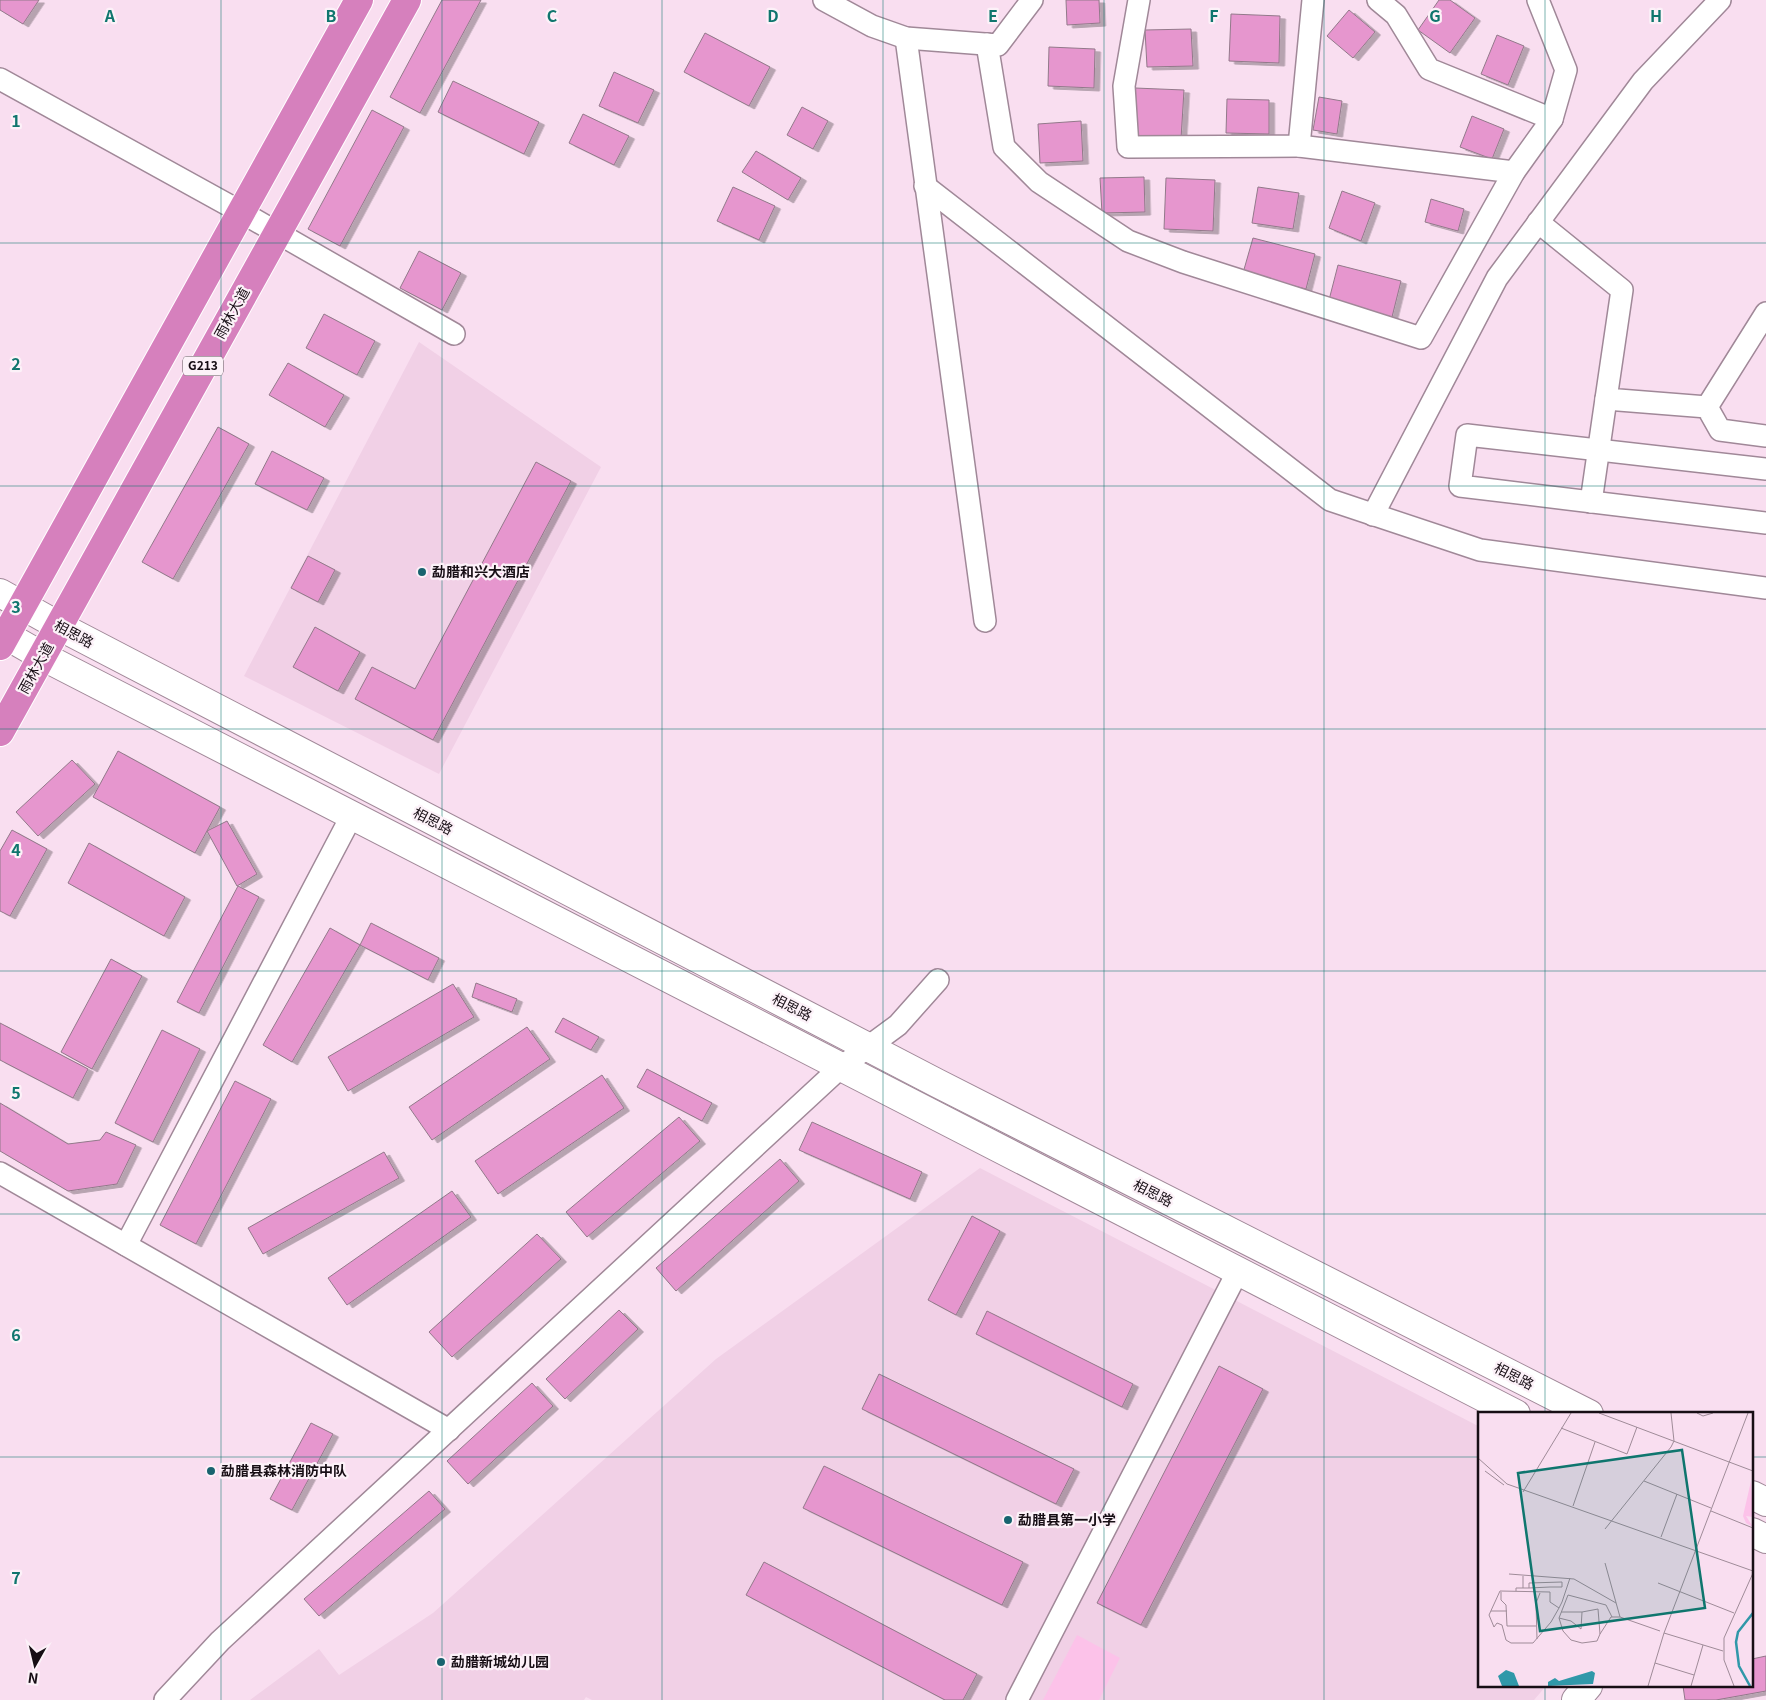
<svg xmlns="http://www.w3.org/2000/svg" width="1766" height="1700" font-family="Georgia,'Noto Sans SC',serif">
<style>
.built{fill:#f1d0e6}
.green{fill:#fcc2e9}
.building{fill:#e696ce;stroke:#92798a;filter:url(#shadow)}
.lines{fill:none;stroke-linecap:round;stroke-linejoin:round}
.street-casing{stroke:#a08898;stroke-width:24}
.secondary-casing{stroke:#a08898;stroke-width:30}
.highway-casing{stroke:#fff;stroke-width:30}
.street{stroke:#fff;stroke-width:21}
.secondary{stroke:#fff;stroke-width:28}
.highway{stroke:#d680bd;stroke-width:28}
.grid{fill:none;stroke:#0f766e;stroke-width:1;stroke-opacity:0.55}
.poi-dot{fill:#18636f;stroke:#fcf1f8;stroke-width:2}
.labels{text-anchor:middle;stroke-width:4.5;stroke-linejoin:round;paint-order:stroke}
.shield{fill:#fcf1f8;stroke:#5c5259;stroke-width:1}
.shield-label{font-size:12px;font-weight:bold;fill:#170e15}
.street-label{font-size:14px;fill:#170e15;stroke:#fcf1f8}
.poi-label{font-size:14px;font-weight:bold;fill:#170e15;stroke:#fcf1f8;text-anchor:start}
.inset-river{fill:none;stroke:#3098a9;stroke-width:2.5}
.inset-road{fill:none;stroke:#9f8b98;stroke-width:1}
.view{fill:#0f766e;fill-opacity:0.15;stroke:#0f766e;stroke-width:2.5}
.inset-edge{fill:none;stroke:#170e15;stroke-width:2.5}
.grid-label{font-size:16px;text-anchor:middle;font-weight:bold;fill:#0f766e;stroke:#fcf1f8;stroke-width:4.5;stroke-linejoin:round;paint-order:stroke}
</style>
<defs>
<filter id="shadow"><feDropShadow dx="5.5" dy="3" stdDeviation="0" flood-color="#0004"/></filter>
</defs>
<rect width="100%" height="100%" fill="#f9def0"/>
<g class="built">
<polygon points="419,342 601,467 439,774 244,676"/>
<polygon points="980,1168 1480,1427 1480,1686 1546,1686 1534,1700 592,1700 586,1697 584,1700 250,1700 319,1649 339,1675 433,1613 716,1359"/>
</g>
<polygon class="green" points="1077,1635 1120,1658 1099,1700 1043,1700"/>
<g class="building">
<polygon points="0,0 39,0 23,24 0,10"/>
<polygon points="442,0 481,0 420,113 390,97"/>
<polygon points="1066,0 1099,0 1100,23 1067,25"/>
<polygon points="1439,0 1450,0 1475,18 1450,53 1418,30"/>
<polygon points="1349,10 1375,32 1353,58 1327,36"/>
<polygon points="1231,14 1280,16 1279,63 1229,61"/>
<polygon points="1191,29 1193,66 1147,67 1145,30"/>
<polygon points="705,33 770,67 749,106 684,72"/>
<polygon points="1497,35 1524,46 1508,85 1481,74"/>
<polygon points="1049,47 1095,49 1094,88 1048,86"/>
<polygon points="614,72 654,90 638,123 599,106"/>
<polygon points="453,81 539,122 524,154 438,112"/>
<polygon points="1135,88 1184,90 1181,139 1132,136"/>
<polygon points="1319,97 1342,101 1337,134 1313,130"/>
<polygon points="1227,99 1269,100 1269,134 1226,133"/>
<polygon points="802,107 828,121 813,149 787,135"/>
<polygon points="372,110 404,127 340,246 308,229"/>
<polygon points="583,114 629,136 614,165 569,143"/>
<polygon points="1472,116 1504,129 1492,159 1460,147"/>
<polygon points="1081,121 1083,161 1040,163 1038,124"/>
<polygon points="756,151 801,178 788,200 742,172"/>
<polygon points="1144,177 1145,212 1102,213 1100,178"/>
<polygon points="1166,178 1215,180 1213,231 1164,229"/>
<polygon points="733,187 775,206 759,240 717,221"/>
<polygon points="1258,187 1299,193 1293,229 1252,223"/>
<polygon points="1342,191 1375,203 1361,241 1329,228"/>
<polygon points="1431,199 1464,209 1458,231 1425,222"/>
<polygon points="1253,238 1315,254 1306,289 1243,273"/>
<polygon points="419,251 461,273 442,310 400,288"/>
<polygon points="1338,265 1401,281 1392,317 1329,300"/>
<polygon points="324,314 375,341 357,375 306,348"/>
<polygon points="288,363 344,395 325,427 269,395"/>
<polygon points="218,427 249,444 173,579 142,562"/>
<polygon points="272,451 324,478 307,510 255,484"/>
<polygon points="536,462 571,481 433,740 355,699 372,667 415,689"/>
<polygon points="308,556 335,570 318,602 291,588"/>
<polygon points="315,627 360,652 338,691 293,667"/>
<polygon points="118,751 220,807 195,853 93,797"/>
<polygon points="72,760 95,784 38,836 16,812"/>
<polygon points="227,821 257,874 237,886 207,831"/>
<polygon points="12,830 47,849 10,916 0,911 0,851"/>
<polygon points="89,843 185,897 164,936 68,883"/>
<polygon points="238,886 259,897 199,1013 177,1002"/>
<polygon points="371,923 439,958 428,980 360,945"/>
<polygon points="330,928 360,945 292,1062 263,1045"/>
<polygon points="111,959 142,976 92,1069 61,1052"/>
<polygon points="476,983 517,999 512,1012 472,997"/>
<polygon points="453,984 474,1017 348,1091 328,1057"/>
<polygon points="563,1018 599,1037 591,1050 555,1032"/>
<polygon points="0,1023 88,1069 73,1098 0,1060"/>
<polygon points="527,1027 550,1059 432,1140 409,1107"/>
<polygon points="162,1030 200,1049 153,1142 115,1123"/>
<polygon points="647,1069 712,1103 702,1121 637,1087"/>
<polygon points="602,1075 624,1108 498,1194 475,1161"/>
<polygon points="235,1081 271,1099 196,1244 160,1225"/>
<polygon points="0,1103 68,1144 100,1140 106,1132 136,1145 117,1184 68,1191 0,1151"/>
<polygon points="679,1117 700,1141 587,1237 566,1212"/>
<polygon points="812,1122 922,1172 910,1199 799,1150"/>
<polygon points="384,1152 399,1178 263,1254 248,1228"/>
<polygon points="780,1159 799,1181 676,1291 656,1268"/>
<polygon points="452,1191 471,1217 347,1305 328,1278"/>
<polygon points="972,1216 1000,1231 956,1315 928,1300"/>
<polygon points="537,1234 561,1259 452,1357 429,1332"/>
<polygon points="619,1310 638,1329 565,1399 546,1379"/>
<polygon points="987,1311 1133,1384 1122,1407 976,1334"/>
<polygon points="1219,1366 1263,1389 1141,1625 1097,1603"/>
<polygon points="879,1374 1074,1469 1056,1504 862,1409"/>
<polygon points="532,1383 553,1406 468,1484 447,1461"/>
<polygon points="311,1423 333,1434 292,1510 270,1499"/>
<polygon points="824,1466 1023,1562 1002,1605 803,1508"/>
<polygon points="429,1491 445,1509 319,1616 304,1599"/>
<polygon points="764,1562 977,1674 963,1700 945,1700 746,1595"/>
<polygon points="1766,1656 1766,1691 1716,1700 1685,1700 1683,1686 1752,1686 1752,1659"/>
</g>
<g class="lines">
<g class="street-casing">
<g id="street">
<polyline points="824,0 872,26 906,38 998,45 1032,0"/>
<polyline points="1139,0 1124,86 1128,147 1299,146 1313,0"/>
<polyline points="1378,0 1396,15 1429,69 1552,119"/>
<polyline points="906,38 985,621"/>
<polyline points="987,44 1004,147 1039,182 1128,241 1183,262 1421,338 1514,172 1552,119 1566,70 1538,0"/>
<polyline points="0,79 241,212 454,334"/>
<polyline points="1299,146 1514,172"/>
<polyline points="925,186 1330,500 1480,550 1766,588"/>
<polyline points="1538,222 1622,290 1606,399 1707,407 1720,430 1766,436"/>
<polyline points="1707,407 1766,313"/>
<polyline points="1766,469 1467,435 1460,486 1766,523"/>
<polyline points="1591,502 1606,399"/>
<polyline points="1373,515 1497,278 1643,81 1720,0"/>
<polyline points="0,1173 449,1430"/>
<polyline points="126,1245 352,815"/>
<polyline points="165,1700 220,1641 841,1067 898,1025 938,980"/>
<polyline points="1017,1700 1238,1271"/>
</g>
</g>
<g class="secondary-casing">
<g id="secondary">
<polyline points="0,593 59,626 937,1083 1589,1414"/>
<polyline points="0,632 42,656 1516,1414"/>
<polyline points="1752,1495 1766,1502"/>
<polyline points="1752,1532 1766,1539"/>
<polyline points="1576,1700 1588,1686"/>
</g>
</g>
<g class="highway-casing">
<g id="highway">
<polyline points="0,646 359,0"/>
<polyline points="0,732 407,0"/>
</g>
</g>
<use href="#street" class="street"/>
<use href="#secondary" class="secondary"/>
<use href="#highway" class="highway"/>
</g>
<path class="grid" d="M221,0V1700M442,0V1700M662,0V1700M883,0V1700M1104,0V1700M1324,0V1700M1545,0V1414M0,243H1766M0,486H1766M0,729H1766M0,971H1766M0,1214H1766M0,1457H1480M1752,1457H1766M1545,1686V1700"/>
<g class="poi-dot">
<circle cx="422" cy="572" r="5"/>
<circle cx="211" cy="1471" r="5"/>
<circle cx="1008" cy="1520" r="5"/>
<circle cx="441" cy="1662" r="5"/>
</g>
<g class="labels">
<rect class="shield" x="183" y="356.5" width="40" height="19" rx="4"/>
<g class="shield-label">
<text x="203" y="370">G213</text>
</g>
<g class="street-label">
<text transform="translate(232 313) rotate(-61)" y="5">雨林大道</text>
<text transform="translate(74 634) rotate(28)" y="5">相思路</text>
<text transform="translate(36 668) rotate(-61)" y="5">雨林大道</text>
<text transform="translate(433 821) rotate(27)" y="5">相思路</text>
<text transform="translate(792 1007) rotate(27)" y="5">相思路</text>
<text transform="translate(1153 1193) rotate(27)" y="5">相思路</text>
<text transform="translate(1514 1376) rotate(27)" y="5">相思路</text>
</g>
<g class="poi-label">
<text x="432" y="577">勐腊和兴大酒店</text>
<text x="221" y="1476">勐腊县森林消防中队</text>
<text x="1018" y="1525">勐腊县第一小学</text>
<text x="451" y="1667">勐腊新城幼儿园</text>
</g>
</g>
<g transform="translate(1478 1412)">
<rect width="275" height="275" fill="#f9def0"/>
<path d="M273,69L275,105L268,104L275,115L268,111L265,104Z" fill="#fcc2e9"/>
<path d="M28,258L36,261L41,274H24L20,264ZM114,259L117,261L115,272L70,274V270L77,266L81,269Z" fill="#3098a9"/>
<path class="inset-river" d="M272,274L261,254L258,230L260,220L275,201"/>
<path class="inset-road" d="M121,1L275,59M219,1L225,4L235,1M83,16L149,42L159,15M0,46L29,72L275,159M7,59L26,73M166,69L233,96M45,80L93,1M95,94L117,30M233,99L275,116M127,117L193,35L196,29L193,1M183,125L199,82M127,151L142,205M31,162L96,167L138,191M180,171L256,201M45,176H51L72,175H84V170L51,171V176M38,179V176H45V164M23,180V188L28,193L29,214M81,196L72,190V180L22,179L11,203L16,215L19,211L24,213L28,228L33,231H55L73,210L81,196L84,190L92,166M13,199H29M83,200H104M81,206L93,209L103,217L104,200L120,197L122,222L133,205H142L182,219M29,214H58M186,221L245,239M122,222L119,229L104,231L93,228L85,219L81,206L90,183L128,193L134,205M59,227L58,191L62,181M177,251L216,263M170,274L186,221L270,1M213,274L225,233M256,274L246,248V226L275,161"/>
<path class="view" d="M204,38L227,196L62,219L40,61Z"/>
<rect width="275" height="275" class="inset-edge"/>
</g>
<g class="grid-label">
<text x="110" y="22">A</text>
<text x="331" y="22">B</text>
<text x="552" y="22">C</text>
<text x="773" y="22">D</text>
<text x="993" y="22">E</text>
<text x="1214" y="22">F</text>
<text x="1435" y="22">G</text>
<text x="1656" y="22">H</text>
<text x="16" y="127">1</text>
<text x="16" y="370">2</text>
<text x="16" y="613">3</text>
<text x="16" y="856">4</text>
<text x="16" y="1099">5</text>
<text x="16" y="1341">6</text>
<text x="16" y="1584">7</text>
</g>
<g transform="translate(35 1665) rotate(188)" stroke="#fcf1f8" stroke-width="4" paint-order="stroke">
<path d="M0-4L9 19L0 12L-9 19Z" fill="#170e15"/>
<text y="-8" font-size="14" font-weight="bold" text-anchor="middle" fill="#170e15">N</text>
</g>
</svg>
